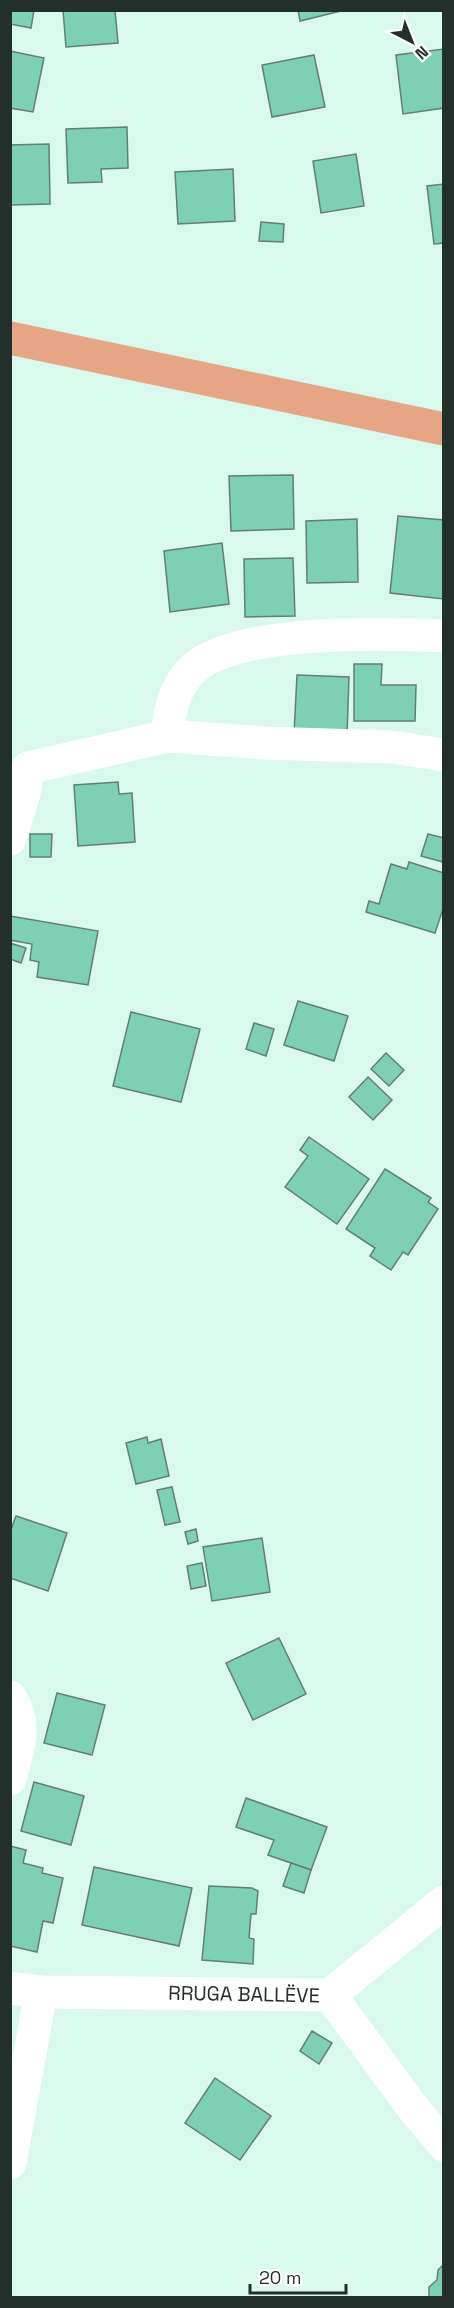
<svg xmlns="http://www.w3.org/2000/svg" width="454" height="2308" font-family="'Space Grotesk',sans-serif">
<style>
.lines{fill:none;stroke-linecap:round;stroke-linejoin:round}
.canal{stroke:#e6a584;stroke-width:33}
.building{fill:#7ed0b4;stroke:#637f75;stroke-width:1.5}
.minor{stroke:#fff;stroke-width:33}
.labels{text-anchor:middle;stroke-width:4.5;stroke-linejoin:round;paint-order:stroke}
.street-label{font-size:20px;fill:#232f2a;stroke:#fefefe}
</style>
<rect width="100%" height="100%" fill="#daf9ed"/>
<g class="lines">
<polyline class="canal" points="10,338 444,429"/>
</g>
<g class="building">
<polygon points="10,10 34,10 31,28 10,24"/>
<polygon points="63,10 115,10 118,43 66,47"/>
<polygon points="298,10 345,10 300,21"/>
<polygon points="444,49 444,108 403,114 396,55"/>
<polygon points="10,51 44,58 33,112 10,108"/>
<polygon points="314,55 325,107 272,117 262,65"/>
<polygon points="127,127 128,168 101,169 102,182 68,183 66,129"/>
<polygon points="49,144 50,204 10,205 10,145"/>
<polygon points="356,154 364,206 321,213 313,161"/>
<polygon points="233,169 235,221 178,224 175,172"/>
<polygon points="444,184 444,243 434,244 427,186"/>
<polygon points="261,222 284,224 283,242 259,241"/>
<polygon points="293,475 294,529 231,531 229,476"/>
<polygon points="398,516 444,520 444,599 390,593"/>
<polygon points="357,519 358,582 307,583 306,521"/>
<polygon points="222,543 229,604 170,612 164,551"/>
<polygon points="293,558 295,616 245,617 244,559"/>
<polygon points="354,664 382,664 381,685 416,685 415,721 354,721"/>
<polygon points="297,675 349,677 347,736 294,734"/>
<polygon points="118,782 119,794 132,793 135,842 78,846 74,785"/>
<polygon points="30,834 52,834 51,857 30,857"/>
<polygon points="428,834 444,838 443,862 421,856"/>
<polygon points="409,862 444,873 444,906 435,933 366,912 369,901 379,904 391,864 407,869"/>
<polygon points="10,916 98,931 88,985 37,977 39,962 30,960 32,944 10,940"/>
<polygon points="10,943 26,948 21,963 10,959"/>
<polygon points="298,1001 348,1016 334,1061 284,1045"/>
<polygon points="131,1012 200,1029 181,1102 113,1086"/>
<polygon points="254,1023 274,1029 266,1056 246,1049"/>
<polygon points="386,1053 404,1070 389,1086 371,1069"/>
<polygon points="368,1077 392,1100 373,1120 349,1097"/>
<polygon points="309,1137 369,1179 337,1224 285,1187 308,1156 300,1150"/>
<polygon points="385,1169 431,1198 428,1202 438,1209 408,1255 403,1252 391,1270 370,1256 375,1248 346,1229"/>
<polygon points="147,1437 148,1443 161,1439 169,1476 136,1484 126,1443"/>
<polygon points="172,1487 180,1522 165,1525 157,1490"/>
<polygon points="16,1516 67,1533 48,1591 10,1578 10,1532"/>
<polygon points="196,1529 198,1541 188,1544 185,1532"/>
<polygon points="262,1538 270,1592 212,1601 203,1547"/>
<polygon points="202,1563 206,1586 191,1589 187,1566"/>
<polygon points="279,1638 306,1694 253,1720 226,1663"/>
<polygon points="57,1693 105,1705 92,1755 44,1743"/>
<polygon points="34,1782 84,1796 71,1845 21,1831"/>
<polygon points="246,1798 327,1827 311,1870 268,1855 274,1840 236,1827"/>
<polygon points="10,1846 26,1850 23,1863 43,1868 42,1873 63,1878 53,1923 43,1921 37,1952 10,1946"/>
<polygon points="291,1863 311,1870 304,1893 283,1886"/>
<polygon points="94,1867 192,1888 179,1946 82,1925"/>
<polygon points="209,1886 252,1888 258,1891 256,1914 251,1914 249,1938 254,1939 253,1964 202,1960"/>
<polygon points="312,2031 332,2043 319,2064 300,2051"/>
<polygon points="215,2078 271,2116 240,2160 185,2123"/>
<polygon points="444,2264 444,2298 429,2298 429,2287 437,2280 438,2270"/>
</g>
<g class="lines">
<g class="minor">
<path d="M168,736C168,714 175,685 193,669C236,629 386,633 444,636"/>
<polyline points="10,839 25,790 28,768 168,736 264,743 392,747 444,755"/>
<path d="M10,1697C28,1725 18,1748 10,1779"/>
<polyline points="10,1988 41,1992 330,1995 444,1902"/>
<polyline points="330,1995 413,2108 444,2145"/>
<polyline points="10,2163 41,1992"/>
</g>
</g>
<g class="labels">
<g class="street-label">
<text transform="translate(244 1994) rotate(1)" y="7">RRUGA BALLËVE</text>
</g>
</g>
<rect width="454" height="2308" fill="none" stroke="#232f2a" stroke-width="24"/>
<g transform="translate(412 42) rotate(138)" stroke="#fefefe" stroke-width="4.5" paint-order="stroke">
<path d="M0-4.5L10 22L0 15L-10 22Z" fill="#232f2a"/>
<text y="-9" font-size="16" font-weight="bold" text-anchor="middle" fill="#232f2a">N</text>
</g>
<path d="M250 2284v9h96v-9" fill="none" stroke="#232f2a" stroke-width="3"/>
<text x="259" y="2284" font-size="18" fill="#232f2a" stroke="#fefefe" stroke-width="4.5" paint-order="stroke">20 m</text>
</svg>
